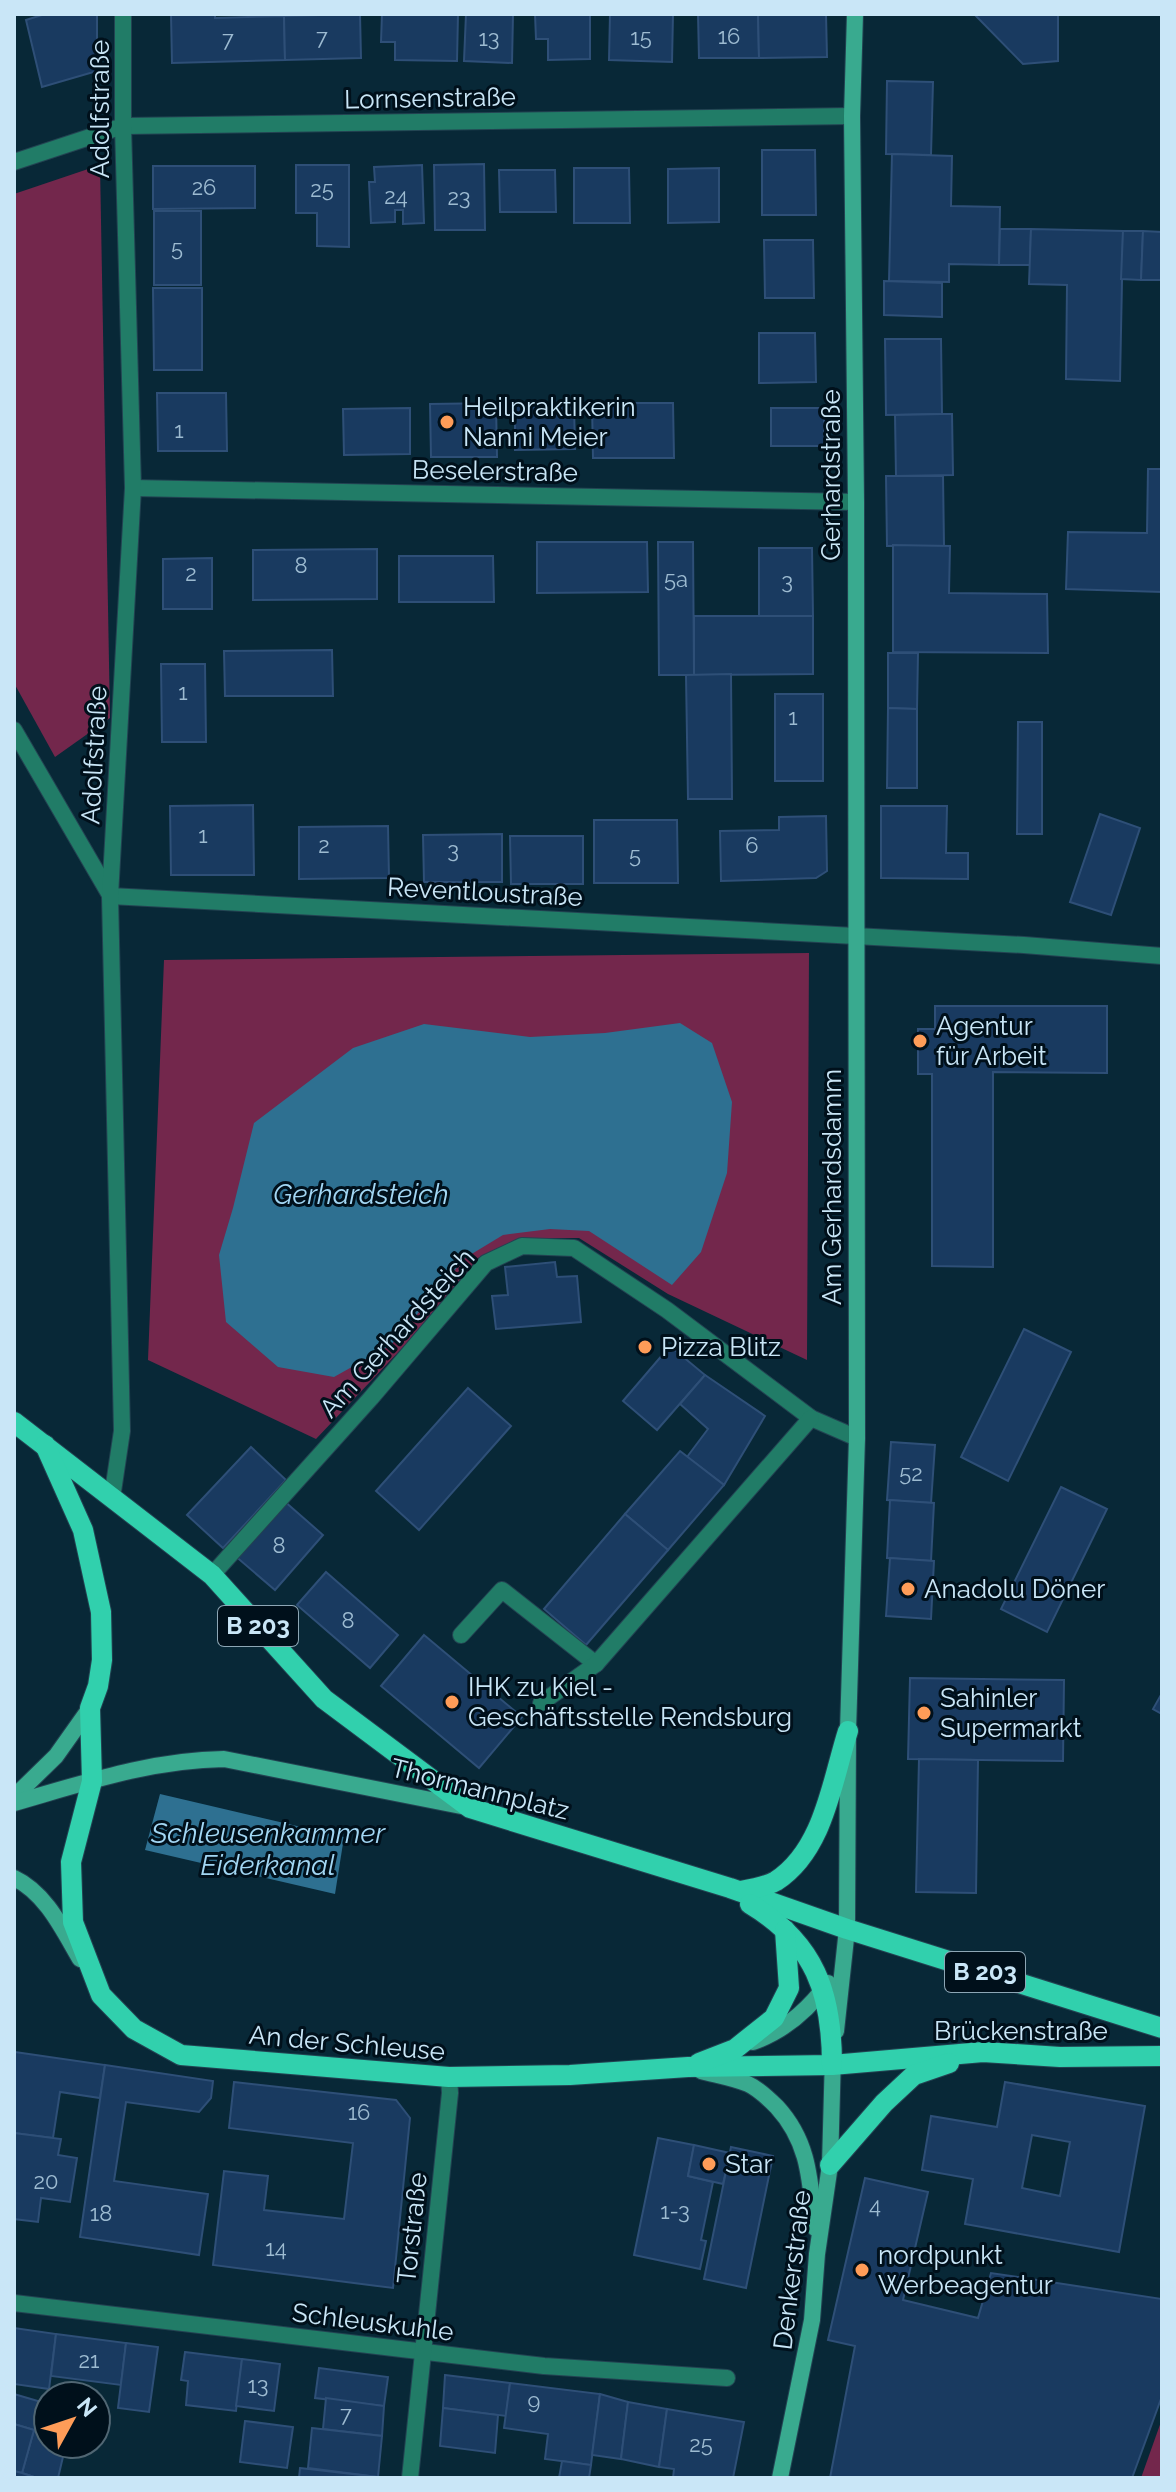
<svg xmlns="http://www.w3.org/2000/svg" width="1176" height="2492" font-family="Raleway,sans-serif">
<style>
.green{fill:#73274c}
.water{fill:#2e7091}
.building{fill:#193a60;stroke:#2e4f77;stroke-width:2;fill-rule:evenodd}
.lines{fill:none;stroke-linecap:round;stroke-linejoin:round}
.minor-casing{stroke:#234352;stroke-width:18}
.secondary-casing{stroke:#234352;stroke-width:18}
.primary-casing{stroke:#234352;stroke-width:22}
.minor{stroke:#217c67;stroke-width:16}
.secondary{stroke:#39aa8f;stroke-width:16}
.primary{stroke:#31d0ad;stroke-width:20}
.poi-dot{fill:#fe9c58;stroke:#00101b;stroke-width:3}
.labels{text-anchor:middle;stroke-width:6;stroke-linejoin:round;paint-order:stroke}
.number-label{font-size:22px;fill:#9dbbd1}
.shield{fill:#00101b;stroke:#8da6b5;stroke-width:2}
.shield-label{font-size:24px;font-weight:bold;fill:#c9e6f7}
.street-label{font-size:26px;fill:#c9e6f7;stroke:#00101b}
.poi-label{font-size:26px;fill:#c9e6f7;stroke:#00101b;text-anchor:start}
.water-label{font-size:28px;font-style:italic;fill:#a2d7f4;stroke:#00101b}
</style>
<rect width="100%" height="100%" fill="#082837"/>
<g class="green">
<polygon points="100,165 110,718 55,757 14,683 14,194"/>
<polygon points="809,953 807,1360 668,1294 579,1238 522,1238 478,1258 405,1345 316,1439 148,1360 164,960"/>
<polygon points="1162,2419 1162,2477 1141,2478"/>
</g>
<g class="water">
<polygon points="680,1023 712,1043 732,1102 727,1173 701,1252 672,1285 589,1231 550,1229 503,1235 465,1258 391,1345 334,1377 278,1367 226,1322 219,1255 233,1208 254,1123 353,1048 424,1024 530,1037 605,1033"/>
<polygon points="160,1794 344,1837 335,1894 145,1850"/>
</g>
<g class="building">
<polygon points="45,14 97,14 97,71 42,87 26,20"/>
<polygon points="171,14 215,14 215,18 284,16 285,60 172,63"/>
<polygon points="360,14 361,58 285,60 284,16"/>
<polygon points="382,14 458,14 457,61 395,60 395,42 381,42"/>
<polygon points="466,14 513,14 512,63 464,61"/>
<polygon points="535,14 590,14 590,59 548,60 548,39 536,39"/>
<polygon points="610,14 673,14 672,62 609,60"/>
<polygon points="698,14 758,14 759,58 699,58"/>
<polygon points="758,14 826,14 827,57 759,58"/>
<polygon points="974,14 1058,14 1058,61 1023,64"/>
<polygon points="887,81 933,82 931,155 886,154"/>
<polygon points="762,150 815,150 816,215 762,215"/>
<polygon points="892,154 952,156 951,206 1000,207 999,265 949,264 949,282 889,281"/>
<polygon points="484,164 485,230 435,230 434,165"/>
<polygon points="296,165 349,165 349,247 317,246 317,213 296,213"/>
<polygon points="422,165 424,223 403,224 403,210 395,210 395,222 371,223 369,182 375,182 374,167"/>
<polygon points="153,166 255,166 255,208 153,209"/>
<polygon points="574,168 629,168 630,223 574,223"/>
<polygon points="719,168 719,222 668,223 668,169"/>
<polygon points="499,170 555,170 556,212 500,212"/>
<rect x="154" y="211" width="47" height="74"/>
<polygon points="1000,229 1031,229 1030,265 999,265"/>
<polygon points="1031,229 1123,231 1120,381 1066,379 1067,285 1029,284"/>
<polygon points="1123,231 1143,231 1141,280 1121,279"/>
<polygon points="1143,231 1162,232 1162,280 1141,280"/>
<polygon points="764,240 813,240 814,298 765,298"/>
<polygon points="884,281 942,283 942,317 884,315"/>
<polygon points="153,288 202,288 202,370 154,370"/>
<polygon points="759,333 815,333 816,382 759,383"/>
<polygon points="885,339 941,339 942,414 886,415"/>
<polygon points="157,393 226,393 227,451 158,451"/>
<polygon points="496,403 497,457 431,457 430,404"/>
<polygon points="592,403 673,403 674,458 593,458"/>
<polygon points="574,404 575,449 515,450 515,405"/>
<polygon points="410,408 410,454 344,455 343,409"/>
<rect x="771" y="408" width="53" height="38"/>
<polygon points="942,414 952,414 953,475 896,476 895,415"/>
<polygon points="1148,469 1162,469 1162,592 1066,589 1068,532 1147,533"/>
<polygon points="886,476 943,476 944,546 887,546"/>
<polygon points="537,542 647,542 648,592 537,593"/>
<polygon points="658,542 693,542 694,675 659,675"/>
<polygon points="893,545 950,546 949,593 1047,594 1048,653 893,652"/>
<polygon points="759,548 812,548 813,616 759,616"/>
<polygon points="377,549 377,599 253,600 253,550"/>
<polygon points="399,556 493,556 494,602 399,602"/>
<polygon points="212,558 212,609 163,609 163,559"/>
<polygon points="694,616 813,616 813,674 694,675"/>
<polygon points="332,650 333,696 225,696 224,651"/>
<polygon points="888,653 918,653 917,709 888,708"/>
<polygon points="161,664 205,664 206,742 162,742"/>
<polygon points="731,674 732,799 688,799 686,675"/>
<rect x="775" y="694" width="48" height="87"/>
<polygon points="888,708 917,709 917,788 887,788"/>
<polygon points="1018,722 1042,722 1042,834 1017,834"/>
<polygon points="253,805 254,875 171,875 170,806"/>
<polygon points="881,806 947,806 946,853 968,853 968,879 881,878"/>
<polygon points="1100,814 1140,828 1111,915 1070,902"/>
<polygon points="826,816 827,871 816,878 721,881 720,831 779,830 779,817"/>
<polygon points="594,820 677,820 678,883 594,883"/>
<polygon points="388,826 389,878 299,879 299,827"/>
<polygon points="502,834 502,882 424,882 423,835"/>
<polygon points="510,836 583,836 583,884 511,884"/>
<polygon points="935,1006 1107,1006 1107,1073 993,1072 993,1267 932,1266 932,1074 918,1074 918,1029 935,1029"/>
<polygon points="555,1262 557,1277 577,1276 581,1322 496,1329 492,1296 508,1295 505,1267"/>
<polygon points="1024,1329 1071,1352 1008,1481 961,1457"/>
<polygon points="670,1346 705,1375 657,1430 623,1401"/>
<polygon points="705,1375 765,1416 724,1485 687,1457 708,1429 680,1404"/>
<polygon points="468,1388 511,1426 419,1530 376,1491"/>
<polygon points="891,1442 935,1445 931,1503 887,1500"/>
<polygon points="251,1447 286,1480 223,1548 187,1515"/>
<polygon points="680,1451 724,1485 668,1550 625,1514"/>
<polygon points="1061,1487 1107,1509 1047,1632 1001,1609"/>
<polygon points="283,1500 323,1535 275,1590 234,1555"/>
<polygon points="890,1500 934,1503 931,1561 887,1558"/>
<polygon points="625,1514 668,1550 586,1645 544,1609"/>
<polygon points="890,1558 934,1561 931,1619 886,1616"/>
<polygon points="326,1572 398,1635 370,1668 297,1605"/>
<polygon points="424,1635 522,1717 479,1768 381,1686"/>
<polygon points="910,1678 1064,1680 1063,1761 908,1759"/>
<polygon points="1162,1693 1162,1714 1153,1709"/>
<polygon points="919,1759 978,1760 976,1893 916,1892"/>
<polygon points="15,2052 105,2065 100,2098 60,2092 53,2138 14,2133"/>
<polygon points="105,2065 213,2081 211,2098 199,2112 126,2102 114,2181 208,2194 199,2255 80,2237"/>
<polygon points="234,2082 396,2100 410,2118 393,2288 213,2265 224,2171 268,2176 264,2210 344,2219 353,2143 229,2128"/>
<path d="M1005,2082L1145,2106L1119,2252L965,2224L973,2179L922,2170L931,2116L997,2127ZM1032,2135L1070,2142L1060,2196L1022,2188Z"/>
<polygon points="14,2133 61,2139 58,2155 77,2158 70,2202 41,2198 38,2222 14,2219"/>
<polygon points="658,2138 694,2145 688,2176 713,2182 701,2240 706,2241 700,2269 634,2255"/>
<polygon points="694,2145 730,2153 723,2184 688,2176"/>
<polygon points="731,2147 773,2156 746,2288 704,2279"/>
<polygon points="865,2178 928,2192 903,2300 978,2318 991,2273 1162,2299 1162,2396 1132,2478 830,2478 855,2346 828,2340"/>
<polygon points="14,2328 56,2334 49,2389 14,2384"/>
<polygon points="56,2334 126,2343 121,2385 51,2376"/>
<polygon points="126,2343 158,2347 149,2412 118,2408"/>
<polygon points="185,2352 242,2359 236,2411 186,2405 188,2381 181,2380"/>
<polygon points="242,2359 280,2364 274,2411 236,2406"/>
<polygon points="319,2368 388,2377 384,2406 315,2398"/>
<polygon points="445,2375 510,2383 506,2416 443,2408"/>
<polygon points="510,2383 600,2394 591,2465 545,2459 548,2434 504,2428"/>
<polygon points="14,2394 48,2404 48,2444 66,2444 58,2478 37,2478 22,2473 34,2430 14,2424"/>
<polygon points="600,2394 628,2402 621,2459 592,2455"/>
<polygon points="326,2398 384,2406 382,2436 323,2429"/>
<polygon points="628,2402 667,2409 659,2467 621,2459"/>
<polygon points="443,2408 498,2415 495,2453 440,2446"/>
<polygon points="667,2409 744,2422 733,2478 673,2478 674,2469 659,2467"/>
<polygon points="245,2421 293,2427 287,2468 240,2462"/>
<polygon points="14,2424 34,2430 22,2473 14,2471"/>
<polygon points="312,2428 382,2436 378,2477 308,2468"/>
<polygon points="562,2461 591,2465 589,2478 559,2478"/>
<polygon points="300,2468 378,2477 377,2478 299,2478"/>
<polygon points="14,2471 22,2473 37,2478 14,2478"/>
</g>
<g class="lines">
<g class="minor-casing">
<g id="minor">
<polyline points="14,162 123,126 852,116"/>
<polyline points="133,488 856,502"/>
<polyline points="14,730 110,895"/>
<polyline points="110,896 1024,945 1162,956"/>
<polyline points="112,1498 122,1431 110,896 133,488 123,126 123,14"/>
<polyline points="212,1575 371,1398 486,1263 522,1246 574,1248 667,1310 811,1418 857,1438"/>
<polyline points="461,1635 502,1590 596,1664"/>
<polyline points="541,1703 596,1664 811,1418"/>
<polyline points="14,2303 544,2366 727,2378"/>
<polyline points="410,2478 450,2093 449,2077"/>
</g>
</g>
<g class="secondary-casing">
<g id="secondary">
<polyline points="14,1797 56,1756 90,1708"/>
<path d="M14,1803C84,1783 151,1760 224,1759L466,1807"/>
<path d="M14,1878C46,1893 63,1930 80,1959"/>
<polyline points="836,2031 847,1929 848,1731 857,1438 856,502 852,116 855,14"/>
<path d="M753,2042C784,2031 809,2009 828,1983"/>
<path d="M701,2071C716,2075 734,2078 748,2084C759,2089 769,2099 777,2107C810,2143 810,2182 815,2228"/>
<polyline points="780,2478 812,2320 817,2254 830,2165 833,2055"/>
</g>
</g>
<g class="primary-casing">
<g id="primary">
<polyline points="14,1422 212,1575 324,1699 470,1808 730,1888 847,1929 1162,2028"/>
<polyline points="45,1445 83,1530 101,1612 102,1660 98,1686 90,1708 92,1781 71,1862 73,1922 101,1995 134,2029 181,2055 449,2077 570,2075 688,2067 832,2065 983,2052 1060,2057 1162,2056"/>
<path d="M740,1891C752,1889 765,1887 776,1881C824,1850 832,1781 848,1731"/>
<path d="M750,1904C815,1943 832,1993 832,2065"/>
<polyline points="699,2063 735,2049 774,2018 789,1988 785,1930"/>
<polyline points="830,2165 884,2103 914,2075 949,2063"/>
</g>
</g>
<use href="#minor" class="minor"/>
<use href="#secondary" class="secondary"/>
<use href="#primary" class="primary"/>
</g>
<g class="poi-dot">
<circle cx="447" cy="422" r="8"/>
<circle cx="920" cy="1041" r="8"/>
<circle cx="645" cy="1347" r="8"/>
<circle cx="908" cy="1589" r="8"/>
<circle cx="452" cy="1702" r="8"/>
<circle cx="924" cy="1713" r="8"/>
<circle cx="709" cy="2164" r="8"/>
<circle cx="862" cy="2270" r="8"/>
</g>
<g class="labels">
<g class="number-label">
<text x="729" y="44">16</text>
<text x="322" y="45">7</text>
<text x="641" y="45">15</text>
<text x="489" y="46">13</text>
<text x="228" y="47">7</text>
<text x="204" y="195">26</text>
<text x="322" y="197">25</text>
<text x="396" y="204">24</text>
<text x="459" y="205">23</text>
<text x="177" y="256">5</text>
<text x="179" y="438">1</text>
<text x="301" y="573">8</text>
<text x="191" y="581">2</text>
<text x="676" y="587">5a</text>
<text x="787" y="589">3</text>
<text x="183" y="700">1</text>
<text x="793" y="725">1</text>
<text x="203" y="843">1</text>
<text x="324" y="853">2</text>
<text x="752" y="853">6</text>
<text x="453" y="858">3</text>
<text x="635" y="863">5</text>
<text x="911" y="1481">52</text>
<text x="279" y="1553">8</text>
<text x="348" y="1628">8</text>
<text x="359" y="2120">16</text>
<text x="46" y="2189">20</text>
<text x="875" y="2213">4</text>
<text x="675" y="2219">1-3</text>
<text x="101" y="2221">18</text>
<text x="276" y="2256">14</text>
<text x="89" y="2368">21</text>
<text x="258" y="2393">13</text>
<text x="534" y="2409">9</text>
<text x="346" y="2422">7</text>
<text x="701" y="2452">25</text>
</g>
<g class="shield">
<rect x="218" y="1606" width="80" height="40" rx="6"/>
<rect x="945" y="1952" width="80" height="40" rx="6"/>
</g>
<g class="shield-label">
<text x="258" y="1634">B 203</text>
<text x="985" y="1980">B 203</text>
</g>
<g class="street-label">
<text transform="translate(430 98) rotate(-1)" y="9">Lornsenstraße</text>
<text transform="translate(100 109) rotate(-90)" y="9">Adolfstraße</text>
<text transform="translate(495 471) rotate(1)" y="9">Beselerstraße</text>
<text transform="translate(831 475) rotate(-90)" y="9">Gerhardstraße</text>
<text transform="translate(94 755) rotate(-87)" y="9">Adolfstraße</text>
<text transform="translate(485 892) rotate(3)" y="9">Reventloustraße</text>
<text transform="translate(832 1187) rotate(-90)" y="9">Am Gerhardsdamm</text>
<text transform="translate(397 1333) rotate(-48)" y="9">Am Gerhardsteich</text>
<text transform="translate(480 1789) rotate(14)" y="9">Thormannplatz</text>
<text x="1021" y="2040">Brückenstraße</text>
<text transform="translate(347 2043) rotate(5)" y="9">An der Schleuse</text>
<text transform="translate(412 2228) rotate(-84)" y="9">Torstraße</text>
<text transform="translate(792 2270) rotate(-83)" y="9">Denkerstraße</text>
<text transform="translate(373 2322) rotate(7)" y="9">Schleuskuhle</text>
</g>
<g class="poi-label">
<text x="463" y="416">Heilpraktikerin<tspan x="463" dy="30">Nanni Meier</tspan></text>
<text x="936" y="1035">Agentur<tspan x="936" dy="30">für Arbeit</tspan></text>
<text x="661" y="1356">Pizza Blitz</text>
<text x="924" y="1598">Anadolu Döner</text>
<text x="468" y="1696">IHK zu Kiel -<tspan x="468" dy="30">Geschäftsstelle Rendsburg</tspan></text>
<text x="940" y="1707">Sahinler<tspan x="940" dy="30">Supermarkt</tspan></text>
<text x="725" y="2173">Star</text>
<text x="878" y="2264">nordpunkt<tspan x="878" dy="30">Werbeagentur</tspan></text>
</g>
<g class="water-label">
<text x="361" y="1204">Gerhardsteich</text>
<text x="268" y="1843">Schleusenkammer<tspan x="268" dy="32">Eiderkanal</tspan></text>
</g>
</g>
<rect width="1176" height="2492" fill="none" stroke="#c9e6f7" stroke-width="32"/>
<g transform="translate(72 2420) rotate(50)"><circle r="38" fill="#00101b" stroke="#506673" stroke-width="2"/>
<path d="M0-6L14 30L0 20L-14 30Z" fill="#fe9c58"/>
<text y="-12" font-size="22" font-weight="bold" text-anchor="middle" fill="#c9e6f7">N</text>
</g>
</svg>
